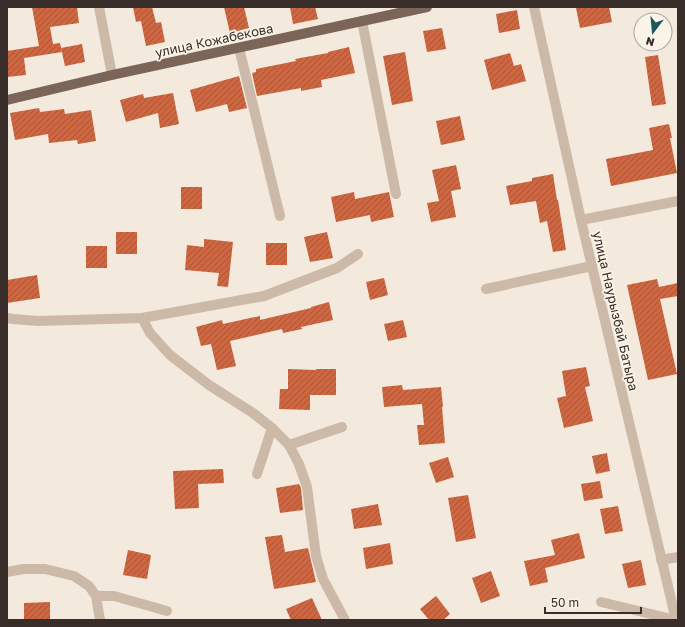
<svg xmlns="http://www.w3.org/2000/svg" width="685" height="627" font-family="'Golos Text',sans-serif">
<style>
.building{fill:url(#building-hatch)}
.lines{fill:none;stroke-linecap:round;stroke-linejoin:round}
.minor{stroke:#ccb9a7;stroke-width:10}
.major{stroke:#7a6558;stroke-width:10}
.labels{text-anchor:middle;stroke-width:3.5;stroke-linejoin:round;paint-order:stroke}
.street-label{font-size:13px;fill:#382d28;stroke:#faf3e8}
</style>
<defs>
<pattern id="building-hatch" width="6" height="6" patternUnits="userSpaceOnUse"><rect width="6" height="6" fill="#cb6742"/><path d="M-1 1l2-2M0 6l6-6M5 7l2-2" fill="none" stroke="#a65537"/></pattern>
</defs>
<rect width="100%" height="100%" fill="#f3e9dc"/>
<g class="building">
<polygon points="32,7 77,7 79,23 50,27 53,44 60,43 62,52 24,58 26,75 7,77 7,51 39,46"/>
<polygon points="133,7 152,7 156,23 161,22 165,42 146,46 141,21 136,22"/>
<polygon points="224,7 244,7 249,28 230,33"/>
<polygon points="290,7 315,7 318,19 293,24"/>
<polygon points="582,7 609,7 612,22 580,28 576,8"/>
<polygon points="517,10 520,29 499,33 496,14"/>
<polygon points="442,28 446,49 427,52 423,31"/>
<polygon points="82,44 85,62 65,66 61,48"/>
<polygon points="349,47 355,73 321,80 322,87 301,91 301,88 257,96 252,73 256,72 256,69 296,61 295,59 328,53 328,52"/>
<polygon points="405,52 413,101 392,105 383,56"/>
<polygon points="510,53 514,66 521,64 526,81 492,90 484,60"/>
<polygon points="658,55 666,104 652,106 645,57"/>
<polygon points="239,76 247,108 229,112 227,104 196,112 190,90"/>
<polygon points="173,93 179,124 160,128 158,113 126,122 120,100 143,94 144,98"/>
<polygon points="39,108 40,112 64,109 65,114 91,110 96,141 78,144 77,140 49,143 48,134 15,140 10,113"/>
<polygon points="460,116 465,140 441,145 436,121"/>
<polygon points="669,124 672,138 670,138 677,173 611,186 606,159 653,150 649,128"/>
<polygon points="456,165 461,189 451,191 456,217 431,222 427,203 439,201 432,170"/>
<polygon points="553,174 557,200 558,200 566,250 553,252 547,221 540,223 536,201 510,205 506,186 532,181 532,178"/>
<rect x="181" y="187" width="21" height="22"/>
<polygon points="354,192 355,199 389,192 394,217 371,222 370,215 336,222 331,197"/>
<rect x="116" y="232" width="21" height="22"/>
<polygon points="327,232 333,258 310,262 304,237"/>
<polygon points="204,239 233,242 228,287 217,286 219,273 185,270 187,245 204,247"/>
<rect x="266" y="243" width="21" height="22"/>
<rect x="86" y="246" width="21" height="22"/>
<polygon points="37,275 40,298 7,303 7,280"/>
<polygon points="384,278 388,295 370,300 366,282"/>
<polygon points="657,279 659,287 678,283 678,296 660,299 677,374 648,380 627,285"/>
<polygon points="329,302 333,320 301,327 302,329 283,333 282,329 230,341 236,366 217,370 211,344 201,346 196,327 222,320 223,324 260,316 260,320 311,308 311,307"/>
<polygon points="403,320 407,337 388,341 384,324"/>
<polygon points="586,367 590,386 585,387 593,421 564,428 557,398 566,396 562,371"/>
<polygon points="288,369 316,370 316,369 336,369 336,395 310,395 310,410 279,409 280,389 288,389"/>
<polygon points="402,385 403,390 441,387 443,407 442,407 445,443 419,445 417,425 424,425 422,404 384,407 382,387"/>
<polygon points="607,453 610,471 596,474 592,456"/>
<polygon points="448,457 454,477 436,483 429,463"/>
<polygon points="223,469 224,483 198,484 199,508 175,509 173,471"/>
<polygon points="600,481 603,498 584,501 581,484"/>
<polygon points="299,484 301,488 303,510 280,513 276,488"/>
<polygon points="468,495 476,538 456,542 448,498"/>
<polygon points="378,504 382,525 354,529 351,509"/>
<polygon points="618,506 623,531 605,534 600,509"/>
<polygon points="579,533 585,558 545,568 548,582 530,586 524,561 555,555 551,540"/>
<polygon points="282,535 285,552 308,548 316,582 274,589 265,537"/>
<polygon points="390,543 393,564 366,569 363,548"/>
<polygon points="128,550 151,555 147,579 123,575"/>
<polygon points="641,560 646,585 628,588 622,564"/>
<polygon points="491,571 500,596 481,603 472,578"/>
<polygon points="436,596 450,614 443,620 429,620 420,609"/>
<polygon points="312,598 322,620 291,620 286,609"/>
<polygon points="50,602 50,620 24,620 24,603"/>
</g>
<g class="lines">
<g class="minor">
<polyline points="99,7 112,75"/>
<polyline points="534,7 581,220 676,620"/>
<polyline points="362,21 396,194"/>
<polyline points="239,48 280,216"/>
<polyline points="581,220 678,201"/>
<polyline points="486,289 592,266"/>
<polyline points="7,318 13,319 38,321 142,318 264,296 337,268 358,254"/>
<polyline points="142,318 150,333 170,355 209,385 253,413 272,428 289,445 299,464 307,487 316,556 323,579 345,620"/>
<polyline points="289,445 342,427"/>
<polyline points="257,474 272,428"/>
<polyline points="661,560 678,557"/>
<polyline points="7,572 23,569 45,569 74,576 89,586 96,596 100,620"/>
<polyline points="96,596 114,596 167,611"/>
<polyline points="601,602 676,620"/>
</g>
<polyline class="major" points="7,100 112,75 427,7"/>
</g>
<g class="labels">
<g class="street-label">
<text transform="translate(214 40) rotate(-12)" y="5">улица Кожабекова</text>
<text transform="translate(616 311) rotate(77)" y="5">улица Наурызбай Батыра</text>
</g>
</g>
<rect width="685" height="627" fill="none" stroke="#382d28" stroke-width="16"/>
<g transform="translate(653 32) rotate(196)"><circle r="19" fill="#faf3e8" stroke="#aca49b"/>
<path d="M0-3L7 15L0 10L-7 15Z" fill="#1c555b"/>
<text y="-6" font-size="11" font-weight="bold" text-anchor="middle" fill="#382d28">N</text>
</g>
<path d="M545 607v6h96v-6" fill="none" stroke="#382d28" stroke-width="2"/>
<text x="551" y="607" font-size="12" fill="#382d28" stroke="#faf3e8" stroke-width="3" paint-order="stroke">50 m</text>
</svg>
